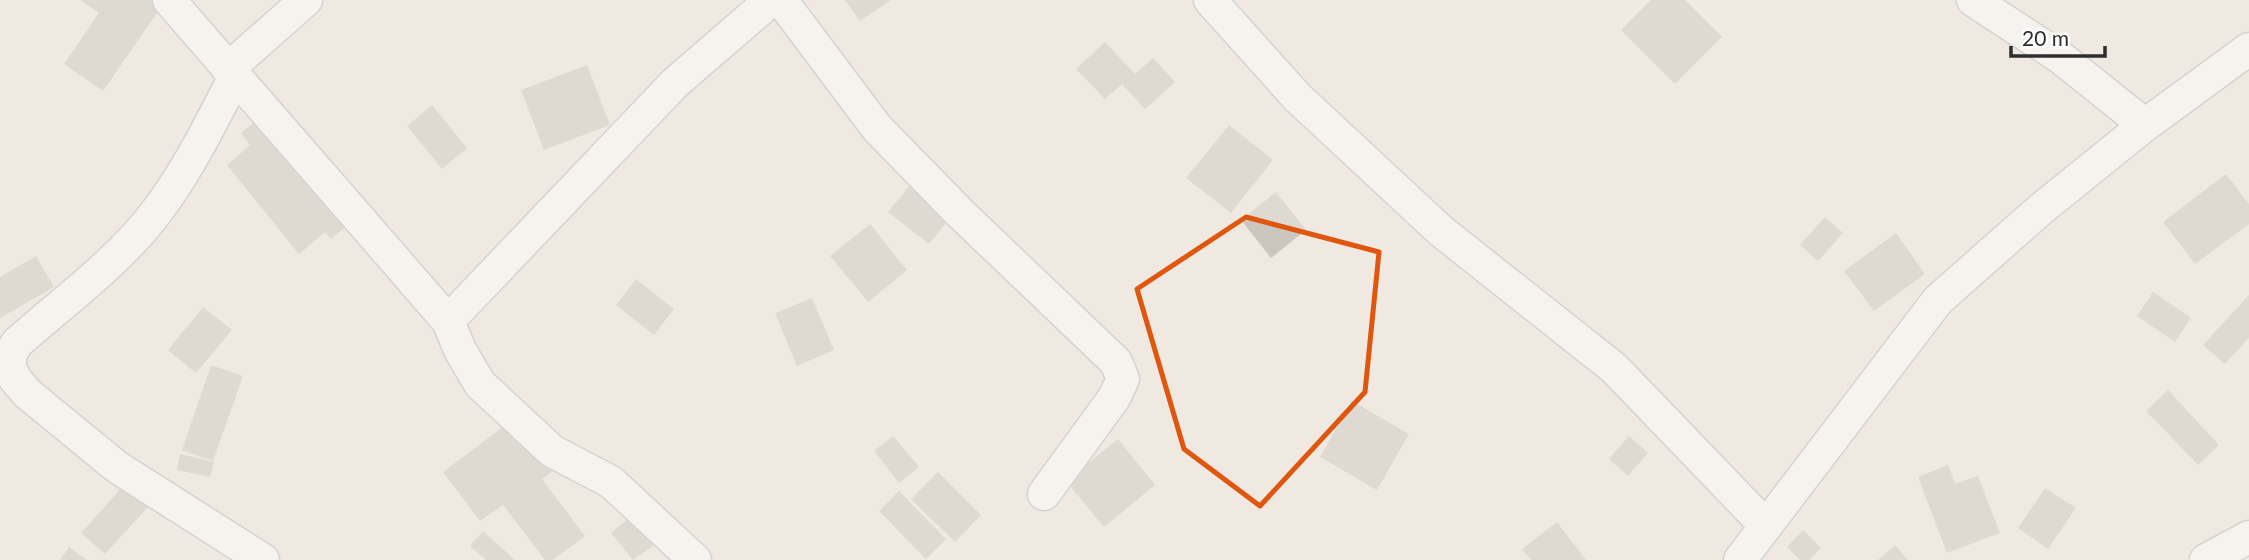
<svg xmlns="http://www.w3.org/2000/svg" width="2249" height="560" font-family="Lato,sans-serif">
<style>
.building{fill:#cbc7bf}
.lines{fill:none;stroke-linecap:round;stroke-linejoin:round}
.minor-casing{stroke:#b4b7c1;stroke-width:35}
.minor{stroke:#fff;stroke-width:32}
.marked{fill:none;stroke:#df570e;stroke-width:5;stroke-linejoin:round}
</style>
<rect width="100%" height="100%" fill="#efe9e1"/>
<g class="building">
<polygon points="80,0 166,0 103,91 64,64 99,13"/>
<polygon points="845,0 891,0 860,21"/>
<polygon points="1651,0 1685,0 1722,37 1675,84 1621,30"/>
<polygon points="1105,42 1135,74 1153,58 1175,82 1145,109 1122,84 1105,99 1076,69"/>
<polygon points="587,65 610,125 544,150 521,90"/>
<polygon points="432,105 467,148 442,169 407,126"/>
<polygon points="266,112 354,220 331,239 325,232 299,254 227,165 250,145 241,133"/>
<polygon points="1229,125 1273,160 1231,213 1186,178"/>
<polygon points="919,174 959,207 929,244 888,212"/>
<polygon points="2226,174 2249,204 2249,224 2195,264 2163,222"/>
<polygon points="1276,192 1306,230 1271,258 1241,220"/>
<polygon points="1825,217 1843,233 1818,261 1800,245"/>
<polygon points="870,224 907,270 868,302 830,256"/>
<polygon points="1896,233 1925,274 1874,311 1844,271"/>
<polygon points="36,256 54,287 0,318 0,277"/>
<polygon points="636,279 674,309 654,335 616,305"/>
<polygon points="2153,292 2191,318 2175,342 2137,316"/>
<polygon points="2249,295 2249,338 2225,364 2203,345"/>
<polygon points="812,298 834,350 797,366 775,313"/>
<polygon points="203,307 232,330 196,373 168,350"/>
<polygon points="211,365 243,376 213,461 182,450"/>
<polygon points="2168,390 2219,445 2198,465 2146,411"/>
<polygon points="1352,401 1409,434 1377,490 1320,457"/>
<polygon points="523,412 562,464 542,479 585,536 553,560 545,560 503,505 480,521 443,472"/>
<polygon points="893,436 919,467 899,483 874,451"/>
<polygon points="1629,436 1648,453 1628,476 1609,459"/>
<polygon points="1118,439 1155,485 1104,527 1066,481"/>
<polygon points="180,454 214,462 210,477 177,470"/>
<polygon points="1948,465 1955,484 1978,476 2000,533 1947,553 1918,477"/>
<polygon points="938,472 981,515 955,542 911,499"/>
<polygon points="135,473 159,495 105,554 81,533"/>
<polygon points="2045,488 2076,508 2048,549 2018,528"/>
<polygon points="899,491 946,539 926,559 879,511"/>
<polygon points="640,509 664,538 633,560 611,533"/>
<polygon points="1557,522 1586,560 1531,560 1522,549"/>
<polygon points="1803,530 1821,548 1809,560 1800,560 1787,547"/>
<polygon points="483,531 515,560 486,560 470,546"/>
<polygon points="1895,545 1908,560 1878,560"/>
<polygon points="69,547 87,560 60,560"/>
</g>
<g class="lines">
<g class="minor-casing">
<g id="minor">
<polyline points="169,0 448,321 460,350 480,384 552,451 611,482 695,560"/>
<polyline points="781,0 877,128 960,213 1116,362 1123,379 1114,398 1044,494"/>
<polyline points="1210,0 1297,97 1441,231 1614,368 1766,526"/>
<polyline points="1973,0 2060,57 2145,125"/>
<polyline points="228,69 306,0"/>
<path d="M235,77C210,124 187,173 154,215C116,264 63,302 17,343L10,355V367L15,379L28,394L117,467L263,560"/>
<polyline points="448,321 675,83 771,0"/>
<polyline points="1740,560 1938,300 2041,209 2145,125 2249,49"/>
<polyline points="2206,560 2249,537"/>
</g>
</g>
<use href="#minor" class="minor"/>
</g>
<path d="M0 0H2249V560H0ZM1246,217L1379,252L1365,392L1260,506L1184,449L1137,289Z" fill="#efe9e1" fill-opacity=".55" fill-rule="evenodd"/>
<path class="marked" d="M1246,217L1379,252L1365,392L1260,506L1184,449L1137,289Z"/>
<path d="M2011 46v10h94v-10" fill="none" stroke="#2e2e2e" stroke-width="3.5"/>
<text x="2022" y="46" font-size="21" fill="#2e2e2e" stroke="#ffffff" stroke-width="5" paint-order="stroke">20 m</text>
</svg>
